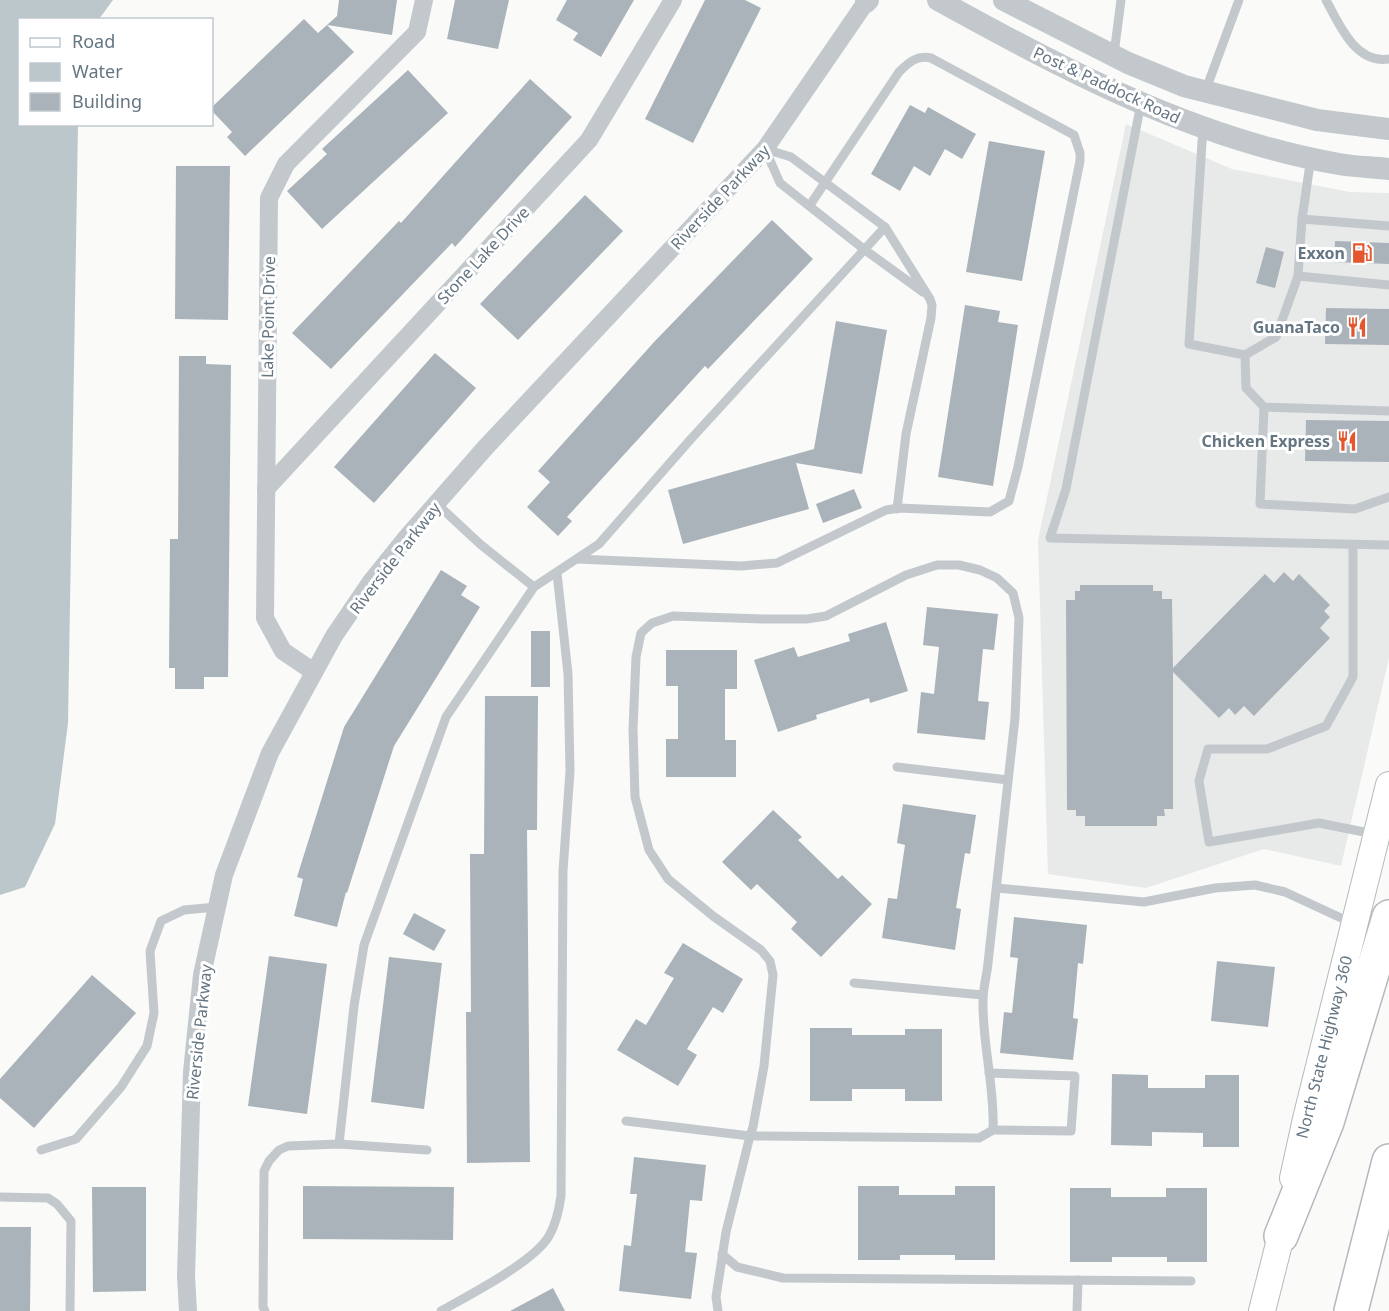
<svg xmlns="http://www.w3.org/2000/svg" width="1389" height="1311" font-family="'Noto Sans',sans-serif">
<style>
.built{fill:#e8e9e9}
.water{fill:#bbc7cb}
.building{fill:#aab3b9}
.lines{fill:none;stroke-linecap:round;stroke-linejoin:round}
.secondary-casing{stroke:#b3babf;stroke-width:28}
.motorway-casing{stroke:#b4b9bd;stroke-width:36}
.service{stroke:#c3c8cc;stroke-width:9}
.minor{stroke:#c3c8cc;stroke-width:18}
.tertiary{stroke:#c3c8cc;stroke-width:22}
.secondary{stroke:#fff;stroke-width:26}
.motorway{stroke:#fff;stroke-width:33}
.labels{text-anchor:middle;stroke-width:6;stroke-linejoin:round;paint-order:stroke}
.street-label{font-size:16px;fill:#657683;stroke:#fff}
.poi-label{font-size:16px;font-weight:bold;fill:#657683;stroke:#fff;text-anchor:end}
</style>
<rect width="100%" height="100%" fill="#fafaf8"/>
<polygon class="built" points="1126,124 1232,169 1350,192 1389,193 1389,658 1341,866 1264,849 1146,888 1048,874 1038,540"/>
<polygon class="water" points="0,0 113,0 99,19 20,20 20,124 78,125 68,723 55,824 25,887 0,895"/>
<g class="building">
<polygon points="339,0 397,0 392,35 327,25 354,52 245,156 227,137 232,132 212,111 212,107 304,19 318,33 337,16"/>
<polygon points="455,0 509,0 498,49 447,39"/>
<polygon points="567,0 634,0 601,57 573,40 578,33 556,20"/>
<polygon points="705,0 745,0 761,8 693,143 645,119"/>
<polygon points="408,70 448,113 322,229 287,191 327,154 322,149"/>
<polygon points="530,79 572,117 455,247 452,243 331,369 292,333 399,221 401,223"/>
<polygon points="910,105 925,113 928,107 976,134 962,159 945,149 930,176 914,166 900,191 871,174"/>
<polygon points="989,141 1045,151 1022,281 966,272"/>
<polygon points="176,166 230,166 228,320 175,319"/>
<polygon points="585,195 623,231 518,340 480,304"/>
<polygon points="772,220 813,259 708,369 705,366 567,517 572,521 558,536 527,507 550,482 538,471 655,341"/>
<polygon points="1335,241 1389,243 1389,264 1334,262"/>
<polygon points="1266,247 1284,252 1275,288 1256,283"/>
<polygon points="965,305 1000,311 998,322 1018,325 993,486 938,477"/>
<polygon points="1326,308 1389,309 1389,345 1325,344"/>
<polygon points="836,321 887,330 862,474 796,463 809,509 683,544 668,490 814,449"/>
<polygon points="435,353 476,388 374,503 334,467"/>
<polygon points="179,356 206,356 206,364 231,365 228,677 204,677 204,689 175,689 175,668 169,668 170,539 178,539"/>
<polygon points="1306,420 1389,421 1389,462 1305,461"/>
<polygon points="854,489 862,508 823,523 816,504"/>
<polygon points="441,570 467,586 461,595 480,607 394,746 347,893 346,892 337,927 294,916 303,879 297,877 344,727"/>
<polygon points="1284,572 1293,581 1299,574 1330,605 1324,611 1330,617 1320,628 1330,638 1254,716 1244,706 1235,715 1229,708 1219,718 1173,672 1173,809 1164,809 1165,816 1157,816 1157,826 1085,826 1085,816 1076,816 1076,810 1067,810 1066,600 1075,600 1075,591 1080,591 1080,585 1153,585 1153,591 1162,591 1162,599 1172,599 1173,668 1265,574 1274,583"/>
<polygon points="927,607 998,614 994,650 983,649 978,701 989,702 985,740 917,733 921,692 934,694 939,647 923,645"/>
<polygon points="886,622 908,691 870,703 869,698 816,715 817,719 778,732 754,660 794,647 798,657 850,641 848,634"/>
<rect x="531" y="631" width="19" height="56"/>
<polygon points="666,650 737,650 737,689 725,689 725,740 736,740 736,777 666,777 666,739 678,739 678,686 666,686"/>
<polygon points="485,696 538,696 537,830 527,830 530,1162 467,1163 466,1012 471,1012 470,854 484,854"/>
<polygon points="903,804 976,815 970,854 965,853 956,908 961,909 955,950 882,938 888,898 897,899 905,845 897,843"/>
<polygon points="773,810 802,837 798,840 838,879 842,875 872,904 821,957 791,929 797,922 757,884 751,890 722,862"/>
<polygon points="414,913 446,930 434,951 403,934"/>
<polygon points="1014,917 1087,925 1083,964 1078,963 1073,1018 1078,1019 1073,1060 1000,1053 1004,1012 1012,1013 1018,958 1010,957"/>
<polygon points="683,943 743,979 723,1013 713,1007 687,1049 697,1055 678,1086 617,1050 636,1019 646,1025 674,978 664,973"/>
<polygon points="269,956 327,964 307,1114 248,1106"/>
<polygon points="389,957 442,963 424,1109 371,1102"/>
<polygon points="1217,961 1275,967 1268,1027 1211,1021"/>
<polygon points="92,975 136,1013 34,1128 0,1098 0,1079"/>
<polygon points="810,1028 852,1028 852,1035 905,1035 905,1029 942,1029 942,1101 905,1101 905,1089 852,1089 852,1101 810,1101"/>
<polygon points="1112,1074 1148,1075 1148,1088 1205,1088 1205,1075 1239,1075 1239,1147 1203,1147 1203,1133 1152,1132 1152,1146 1111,1145"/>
<polygon points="634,1157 706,1165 702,1201 690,1200 685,1252 697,1253 691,1299 619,1291 624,1245 631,1246 637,1194 630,1194"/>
<polygon points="303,1186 454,1187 453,1240 303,1239"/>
<polygon points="858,1186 899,1186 899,1195 955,1195 955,1186 995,1186 995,1260 955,1260 955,1255 900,1255 900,1260 858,1260"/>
<polygon points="92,1187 146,1187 146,1291 93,1292"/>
<polygon points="1070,1188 1111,1188 1111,1197 1166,1197 1166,1188 1207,1188 1207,1262 1167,1262 1167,1257 1112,1257 1112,1262 1070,1262"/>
<polygon points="0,1227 31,1227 30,1311 0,1311"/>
<polygon points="553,1288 565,1311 510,1311"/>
</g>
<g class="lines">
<g class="secondary-casing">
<g id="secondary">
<polyline points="1293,1178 1306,1119 1389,785"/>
<polyline points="1262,1311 1285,1220"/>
</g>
</g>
<g class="motorway-casing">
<g id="motorway">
<polyline points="1281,1236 1327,1122 1389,917"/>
<polyline points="1351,1311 1389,1161"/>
</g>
</g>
<g class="service">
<path d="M1326,0C1339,24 1355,64 1389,59"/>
<polyline points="1114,54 1121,0"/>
<polyline points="1205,92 1239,0"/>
<polyline points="1141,103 1066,489 1050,538 1389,545"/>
<polyline points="1203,127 1189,344 1245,355 1246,388 1264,407 1389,411"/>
<polyline points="765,149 791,157 885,227 930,299 932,305 931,318 906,434 897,509"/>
<polyline points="765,149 780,183 865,250 923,292"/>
<polyline points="1302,219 1389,226"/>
<polyline points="1298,276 1389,285"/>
<polyline points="1245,355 1276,337 1298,276 1302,219 1311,157"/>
<polyline points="1264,407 1260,504 1355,509 1389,497"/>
<polyline points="437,504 480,544 534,587"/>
<polyline points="1353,545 1353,677 1326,726 1267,749 1208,749 1199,781 1209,842 1319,823 1374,834"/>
<path d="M577,559L741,566L777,563L886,510L899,508L990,512L1009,501L1018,467L1080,161V153L1074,135L931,58C917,55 909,62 899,72L810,205"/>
<polyline points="897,767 1008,780"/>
<polyline points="997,888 1144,902 1215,888 1255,885 1285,892 1354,924"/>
<polyline points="854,983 983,995"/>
<polyline points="989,1073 1075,1076 1071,1131 993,1130"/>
<path d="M626,1121L750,1136L979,1138L993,1130C995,1087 982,1044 983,1000C983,988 987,975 988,963L1015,718L1019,618L1013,593L997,578L980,570L959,565H937L906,575L826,616L807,619H763L673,616L652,623L641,633L636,657L633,729L635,797L649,850L668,879L713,916L761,950L770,961L773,975L764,1066L753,1127L750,1136L726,1232L716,1297L718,1311"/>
<polyline points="339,1144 354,1006 364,945 446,717 534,587 599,544 690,440 885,227"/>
<polyline points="41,1150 76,1139 121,1087 147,1046 154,1013 150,951 161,921 184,910 217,907"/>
<polyline points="0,1197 48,1198 57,1204 71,1221 70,1311"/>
<polyline points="722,1254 737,1267 783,1278 1191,1281"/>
<polyline points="265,1311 263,1307 264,1171 269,1161 279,1150 288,1146 339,1144 427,1150"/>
<path d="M441,1311C469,1295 534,1262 549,1236C556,1224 559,1210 561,1196L563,871L570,771L568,674L557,573"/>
<polyline points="1077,1311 1078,1280"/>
</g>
<g class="minor">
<polyline points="266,489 589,140 673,0"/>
<polyline points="314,672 283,651 265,618 269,198 286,164 417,32 424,0"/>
<polyline points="188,1311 186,1276 192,1072 202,975 224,875 270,753 334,636 370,583 407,537 485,448 765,149 866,2"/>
</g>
<g class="tertiary">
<path d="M938,0C1064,70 1195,139 1339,164C1355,167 1372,167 1389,169"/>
<polyline points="1004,0 1128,63 1184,86 1317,120 1389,129"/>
<polyline points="866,2 868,0"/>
</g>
<use href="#secondary" class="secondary"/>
<use href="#motorway" class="motorway"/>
</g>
<defs>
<g id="fuel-bare" transform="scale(1.62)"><path d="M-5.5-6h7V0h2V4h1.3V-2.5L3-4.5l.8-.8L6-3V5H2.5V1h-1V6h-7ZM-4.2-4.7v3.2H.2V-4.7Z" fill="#e4572e" stroke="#fff" stroke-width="2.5" paint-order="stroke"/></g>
<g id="restaurant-bare" transform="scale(1.62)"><path d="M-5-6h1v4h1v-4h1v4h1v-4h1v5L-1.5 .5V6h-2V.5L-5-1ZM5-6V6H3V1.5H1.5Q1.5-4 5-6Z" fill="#e4572e" stroke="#fff" stroke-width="2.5" paint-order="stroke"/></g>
</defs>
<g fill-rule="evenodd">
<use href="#fuel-bare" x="1362" y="253"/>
<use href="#restaurant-bare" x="1357" y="327"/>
<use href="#restaurant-bare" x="1347" y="441"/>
</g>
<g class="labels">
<g class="street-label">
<text transform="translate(1107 85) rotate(25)" y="6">Post &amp; Paddock Road</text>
<text transform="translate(720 197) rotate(-47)" y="6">Riverside Parkway</text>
<text transform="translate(483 255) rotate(-47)" y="6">Stone Lake Drive</text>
<text transform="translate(268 317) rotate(-89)" y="6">Lake Point Drive</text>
<text transform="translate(395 558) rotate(-52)" y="6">Riverside Parkway</text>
<text transform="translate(199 1032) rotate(-84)" y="6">Riverside Parkway</text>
<text transform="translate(1324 1047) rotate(-76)" y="6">North State Highway 360</text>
</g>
<g class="poi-label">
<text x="1345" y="259">Exxon</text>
<text x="1340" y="333">GuanaTaco</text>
<text x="1330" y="447">Chicken Express</text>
</g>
</g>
<rect x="18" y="18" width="195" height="108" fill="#ffffff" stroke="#c1c8cd" stroke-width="1.5"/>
<rect x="30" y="38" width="30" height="9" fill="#ffffff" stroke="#c1c8cd" stroke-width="1.5"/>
<text x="72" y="48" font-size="18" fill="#657683">Road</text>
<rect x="30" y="63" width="30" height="18" fill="#bbc7cb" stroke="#c1c8cd" stroke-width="1.5"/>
<text x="72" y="78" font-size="18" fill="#657683">Water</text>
<rect x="30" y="93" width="30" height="18" fill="#aab3b9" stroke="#c1c8cd" stroke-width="1.5"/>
<text x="72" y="108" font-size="18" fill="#657683">Building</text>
</svg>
